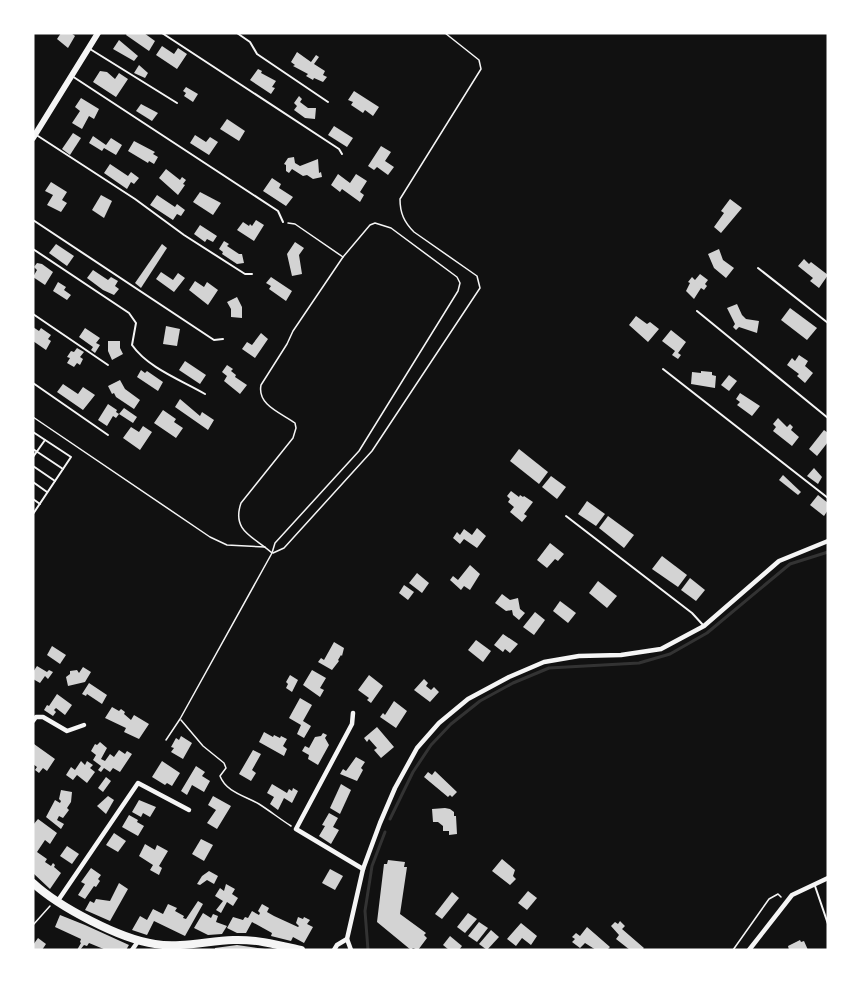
<svg xmlns="http://www.w3.org/2000/svg" width="861" height="983" font-family="'Work Sans',sans-serif">
<style>
.lines{fill:none;stroke-linecap:round;stroke-linejoin:round}
.stream{stroke:#333;stroke-width:3}
.building{fill:#d3d3d3}
.path{stroke:#f5f5f5;stroke-width:1.5}
.service{stroke:#f5f5f5;stroke-width:2}
.minor{stroke:#f5f5f5;stroke-width:4.5}
.tertiary{stroke:#f5f5f5;stroke-width:6}
.primary{stroke:#f5f5f5;stroke-width:8}
</style>
<rect width="100%" height="100%" fill="#111"/>
<g class="lines">
<g class="stream">
<polyline points="390,819 413,772 431,745 451,724 480,701 513,683 549,668 639,663 670,654 707,633 790,564 828,552"/>
<polyline points="368,950 365,911 372,866 385,832"/>
</g>
</g>
<g class="building">
<polygon points="61,33 71,33 75,36 68,48 57,39"/>
<polygon points="127,33 144,33 155,41 149,51 126,35"/>
<polygon points="119,40 138,56 134,61 113,49"/>
<polygon points="162,46 174,54 178,48 187,54 177,69 156,55"/>
<polygon points="297,52 311,62 316,55 319,57 314,64 325,71 323,75 327,77 323,82 314,78 313,80 306,76 308,74 293,66 295,65 291,62"/>
<polygon points="139,65 148,73 145,78 134,73"/>
<polygon points="258,69 262,71 261,73 276,81 272,87 275,88 271,94 250,80"/>
<polygon points="100,71 107,72 115,79 119,73 128,79 116,97 93,82"/>
<polygon points="186,87 198,94 193,102 184,96 186,93 183,91"/>
<polygon points="354,91 379,107 373,116 365,110 363,113 351,105 353,102 348,100"/>
<polygon points="299,96 302,99 300,102 308,108 316,108 315,119 305,118 294,110 297,106 294,103"/>
<polygon points="81,98 99,109 94,119 89,116 82,129 72,123 80,111 75,107"/>
<polygon points="141,104 158,113 152,121 136,111"/>
<polygon points="227,119 245,131 239,141 220,129"/>
<polygon points="334,126 353,138 347,147 328,135"/>
<polygon points="73,133 81,138 70,155 62,149"/>
<polygon points="195,135 206,142 210,137 218,142 209,155 190,143"/>
<polygon points="93,136 106,145 111,138 122,145 116,155 104,148 102,151 89,143"/>
<polygon points="134,141 155,152 153,154 158,157 154,164 149,161 148,163 128,151"/>
<polygon points="381,146 391,152 385,161 394,167 388,175 377,167 374,170 368,166"/>
<polygon points="294,157 295,163 300,166 318,159 319,173 321,172 322,177 313,179 307,175 303,176 292,169 289,173 286,171 286,165 284,164 288,158"/>
<polygon points="110,164 128,176 131,172 139,178 134,184 131,182 127,189 104,173"/>
<polygon points="166,169 180,180 182,177 186,180 183,184 185,185 178,195 159,178"/>
<polygon points="338,174 350,183 356,174 367,181 360,192 364,195 360,202 342,189 340,192 331,185"/>
<polygon points="272,178 281,184 279,188 293,197 286,206 263,191"/>
<polygon points="51,182 67,192 62,200 67,203 61,212 47,205 53,195 45,191"/>
<polygon points="200,192 221,203 213,215 193,202"/>
<polygon points="101,195 112,201 104,218 92,210"/>
<polygon points="157,195 175,207 177,204 185,210 181,216 177,214 173,220 150,205"/>
<polygon points="730,199 742,208 721,233 714,227 724,213 721,211"/>
<polygon points="256,220 264,225 254,241 237,230 243,222 249,226 250,224 252,226"/>
<polygon points="200,225 217,236 213,242 207,239 205,242 194,234"/>
<polygon points="224,241 229,244 227,246 239,254 242,254 244,263 237,264 222,254 223,252 219,249"/>
<polygon points="295,242 304,248 299,255 302,274 292,276 287,254"/>
<polygon points="56,244 74,256 67,266 49,253"/>
<polygon points="162,244 167,248 141,288 135,283"/>
<polygon points="719,249 723,260 734,268 726,278 714,268 708,254"/>
<polygon points="804,259 809,264 811,262 828,275 819,288 810,281 813,278 798,266"/>
<polygon points="37,263 42,264 53,272 45,285 33,277 37,270 34,267"/>
<polygon points="93,270 108,280 111,277 118,281 115,286 119,289 114,295 103,290 87,278"/>
<polygon points="161,272 173,280 178,273 185,278 174,292 156,279"/>
<polygon points="700,274 708,280 705,284 707,286 704,290 701,288 694,299 686,291 690,283 688,282 692,277 695,280"/>
<polygon points="271,277 292,291 286,301 269,289 271,286 266,283"/>
<polygon points="195,281 204,287 207,282 218,290 208,305 189,290"/>
<polygon points="58,282 66,287 64,290 71,295 67,300 53,291"/>
<polygon points="237,297 242,307 242,318 231,317 231,309 227,302"/>
<polygon points="737,304 742,315 746,319 759,321 757,333 739,327 736,330 733,327 735,324 727,308"/>
<polygon points="790,308 817,328 807,340 781,320"/>
<polygon points="636,316 647,324 650,322 659,329 648,342 629,325"/>
<polygon points="166,326 180,329 177,346 163,344"/>
<polygon points="33,327 39,331 41,328 51,335 48,339 51,341 46,350 33,341"/>
<polygon points="85,328 100,338 96,343 100,345 95,353 91,350 93,347 79,337"/>
<polygon points="671,330 686,342 678,353 681,355 678,359 672,355 675,351 662,341"/>
<polygon points="261,333 268,339 255,358 242,349 247,342 252,345"/>
<polygon points="108,341 120,341 120,348 123,354 112,360 108,351"/>
<polygon points="77,348 84,352 80,357 83,359 80,365 77,363 74,367 67,363 70,358 67,357 71,351 74,352"/>
<polygon points="799,355 808,361 805,366 813,373 805,383 797,376 799,374 787,365 792,358 795,361"/>
<polygon points="185,361 206,375 200,384 179,370"/>
<polygon points="227,365 233,369 231,371 236,375 235,377 247,385 240,394 224,381 227,376 222,372"/>
<polygon points="141,370 145,373 147,371 163,382 158,391 137,377"/>
<polygon points="701,371 712,372 712,375 716,376 715,388 691,384 692,372 701,373"/>
<polygon points="729,375 737,381 729,391 721,385"/>
<polygon points="120,380 125,389 140,400 134,409 116,397 114,393 112,394 108,386"/>
<polygon points="63,384 78,394 83,387 95,395 83,410 57,392"/>
<polygon points="740,393 760,406 752,416 737,405 740,402 736,399"/>
<polygon points="180,399 200,416 202,412 214,420 208,430 175,407"/>
<polygon points="108,404 117,410 116,412 119,414 116,418 113,416 107,426 98,420"/>
<polygon points="124,408 137,417 133,423 119,414"/>
<polygon points="163,410 176,419 174,422 183,428 176,438 154,423"/>
<polygon points="778,418 787,427 790,424 793,427 791,430 799,437 792,446 773,431 776,427 773,424"/>
<polygon points="143,426 152,432 140,450 123,438 131,427 139,432"/>
<polygon points="824,430 828,433 828,442 817,456 809,449"/>
<polygon points="519,449 548,472 539,484 510,461"/>
<polygon points="814,468 822,477 818,484 807,476"/>
<polygon points="783,475 801,492 798,495 779,480"/>
<polygon points="551,476 566,487 557,499 542,487"/>
<polygon points="511,491 519,497 520,495 523,497 524,496 533,502 524,514 527,516 522,522 510,512 514,507 508,502 510,499 507,496"/>
<polygon points="818,495 828,503 828,510 824,516 810,505"/>
<polygon points="587,501 605,514 596,526 578,514"/>
<polygon points="608,516 634,535 624,548 599,528"/>
<polygon points="477,528 486,536 477,548 464,539 460,544 453,538 457,532 460,535 464,529 472,535"/>
<polygon points="550,543 564,554 558,561 555,559 547,568 537,560"/>
<polygon points="662,556 687,575 678,587 652,569"/>
<polygon points="470,565 480,574 470,590 464,586 461,590 450,580 453,576 458,580"/>
<polygon points="417,573 429,583 422,593 409,583"/>
<polygon points="690,578 705,590 696,601 681,590"/>
<polygon points="598,581 617,596 607,608 589,593"/>
<polygon points="404,585 414,592 408,600 399,593"/>
<polygon points="502,594 510,600 518,598 520,609 525,613 519,620 513,615 512,610 506,611 495,603"/>
<polygon points="560,601 576,613 568,623 553,611"/>
<polygon points="535,612 545,620 534,635 523,627"/>
<polygon points="503,634 518,644 510,653 505,649 503,652 494,645"/>
<polygon points="476,640 491,651 483,662 468,650"/>
<polygon points="334,642 344,648 342,656 341,655 338,660 339,661 332,670 318,662 321,658 324,660"/>
<polygon points="52,646 66,655 60,664 47,655"/>
<polygon points="37,666 47,672 49,670 53,672 48,679 45,676 40,683 33,679 33,672"/>
<polygon points="83,667 91,672 85,682 68,686 66,677 70,674 70,671 77,670 79,673"/>
<polygon points="312,670 326,678 320,688 324,690 320,697 303,685"/>
<polygon points="290,675 298,680 292,692 286,688 288,684 286,682"/>
<polygon points="369,675 383,686 371,703 367,700 369,698 358,690"/>
<polygon points="424,679 428,683 426,686 431,690 434,687 439,692 430,702 414,690"/>
<polygon points="89,683 107,695 102,704 87,694 86,696 82,694"/>
<polygon points="57,694 72,705 65,715 56,708 54,710 56,712 53,716 44,710 47,705 49,706"/>
<polygon points="300,698 312,705 303,721 311,726 304,738 297,734 301,725 289,718"/>
<polygon points="394,701 407,711 396,728 380,717 383,713 385,715"/>
<polygon points="112,707 119,711 121,709 125,712 124,714 131,720 134,715 149,724 139,739 124,732 126,728 105,718"/>
<polygon points="377,727 394,747 381,758 374,750 377,748 369,739 367,742 364,738"/>
<polygon points="264,732 273,737 274,735 280,738 281,736 287,739 283,746 287,749 284,756 259,742"/>
<polygon points="323,733 327,735 325,738 329,745 318,765 308,759 309,755 302,751 305,746 309,748 315,737 321,736"/>
<polygon points="181,736 192,743 183,759 171,752 174,748 171,747 176,738 179,740"/>
<polygon points="100,742 107,748 101,759 105,761 110,754 114,757 119,750 125,754 127,751 132,754 120,772 113,768 110,772 104,768 101,772 98,770 101,766 93,760 96,755 91,751 95,744 97,745"/>
<polygon points="34,744 55,759 47,771 43,768 39,773 35,770 37,767 33,764"/>
<polygon points="253,750 261,754 252,770 256,773 251,781 239,774"/>
<polygon points="356,757 365,762 361,768 363,770 357,781 340,774 343,769 346,771"/>
<polygon points="81,761 85,765 87,761 93,765 90,768 95,772 87,783 77,775 73,780 66,775 71,767 75,770"/>
<polygon points="162,761 180,773 172,786 167,783 165,785 152,777"/>
<polygon points="196,766 205,772 202,776 210,781 204,792 192,785 187,795 181,791"/>
<polygon points="435,771 457,792 452,797 450,795 448,797 424,777 428,772 432,775"/>
<polygon points="106,777 111,781 103,792 98,788"/>
<polygon points="272,784 287,793 289,789 292,791 293,788 298,791 292,803 284,798 278,810 270,804 274,797 267,793"/>
<polygon points="341,784 351,790 340,814 330,808"/>
<polygon points="61,790 72,792 71,802 67,808 69,810 63,818 59,816 57,820 64,824 61,829 46,817 55,800 60,803 61,801 59,799"/>
<polygon points="108,796 114,800 106,814 97,806"/>
<polygon points="213,796 231,806 217,829 207,823 216,810 208,805"/>
<polygon points="139,800 156,807 150,817 143,813 141,817 132,812"/>
<polygon points="445,808 450,809 454,812 454,816 456,816 457,834 449,835 449,831 443,831 443,826 438,822 433,822 432,809"/>
<polygon points="329,813 338,818 333,827 339,830 331,844 319,836 325,826 322,825"/>
<polygon points="129,815 138,820 137,822 144,826 138,836 122,827"/>
<polygon points="38,819 57,833 50,844 45,840 37,852 47,859 45,862 51,866 53,863 55,865 54,867 61,873 50,889 33,873 33,825"/>
<polygon points="114,833 126,841 118,852 106,845"/>
<polygon points="201,839 213,845 204,861 192,854"/>
<polygon points="145,844 155,850 157,845 168,851 159,866 162,868 159,875 150,870 153,865 139,856"/>
<polygon points="67,846 79,854 72,864 60,856"/>
<polygon points="502,859 515,870 513,876 516,879 510,885 492,871"/>
<polygon points="388,860 405,862 404,867 407,867 400,914 426,933 424,935 427,938 418,950 413,948 411,950 377,922 384,864 387,864"/>
<polygon points="91,868 101,875 98,879 100,881 96,887 94,886 85,899 78,895 85,884 81,882"/>
<polygon points="330,869 343,876 335,890 322,883"/>
<polygon points="209,871 218,876 214,884 207,880 200,885 197,884 202,876"/>
<polygon points="119,883 128,889 110,921 85,910 90,901 94,903 96,899 110,901"/>
<polygon points="226,884 235,889 232,894 238,898 233,906 227,902 221,913 216,910 223,901 215,896 220,888 224,891"/>
<polygon points="528,891 537,898 527,910 518,903"/>
<polygon points="452,892 459,898 442,919 435,914"/>
<polygon points="198,901 203,904 185,936 154,921 147,935 132,930 140,916 147,920 153,909 163,914 168,904 177,908 175,911 184,916 183,918 186,919"/>
<polygon points="262,904 269,908 267,912 274,916 298,927 299,926 296,923 298,917 303,919 304,917 310,920 307,924 313,927 304,943 293,937 291,941 271,936 272,933 252,922 246,933 237,933 227,928 233,917 243,920 245,917 248,918 252,911 259,915 260,913 258,911"/>
<polygon points="203,913 211,918 213,914 218,916 216,922 227,926 222,934 208,935 194,928"/>
<polygon points="468,913 477,919 465,933 457,927"/>
<polygon points="60,915 85,925 129,945 126,950 106,950 89,943 87,946 84,945 80,950 77,950 81,943 80,942 81,939 55,927"/>
<polygon points="620,921 625,926 622,929 644,948 642,950 630,950 616,939 619,935 611,926 615,922 618,924"/>
<polygon points="479,922 488,928 477,942 468,936"/>
<polygon points="521,923 537,936 531,945 522,938 516,946 507,939"/>
<polygon points="587,927 610,947 607,950 596,950 585,943 580,948 572,942 575,939 572,937 576,933 580,936"/>
<polygon points="491,930 499,937 487,950 479,944"/>
<polygon points="450,936 462,946 459,950 449,950 443,945"/>
<polygon points="38,938 46,944 42,950 33,950 33,945"/>
<polygon points="800,940 801,942 804,941 808,950 789,950 788,946"/>
<polygon points="237,945 265,949 265,950 215,950 215,948"/>
</g>
<g class="lines">
<g class="path">
<polyline points="288,223 295,224 343,257"/>
<polyline points="33,417 210,537 227,545 265,547"/>
<path d="M273,553L284,548L372,451L480,288L477,276L414,232C404,222 400,213 400,199L481,69L479,60L445,33"/>
<path d="M181,720L203,746L224,763L226,768L220,776C226,792 245,796 259,804C270,811 280,819 291,826"/>
<path d="M166,740L180,719L272,553L275,543L359,451L458,291L460,283L457,277L391,228L375,223L370,225L343,257L293,331L287,344L261,385C257,405 281,413 295,423L296,428L293,438L241,503C231,532 255,537 272,553"/>
<polyline points="33,925 50,906"/>
<polyline points="733,950 769,899 778,894 781,897"/>
</g>
<g class="service">
<polyline points="162,33 339,149 342,154"/>
<polyline points="237,33 250,42 257,54 328,102"/>
<polyline points="90,49 177,103"/>
<polyline points="72,76 278,211 283,222"/>
<polyline points="38,136 135,199 184,235 245,274 252,274"/>
<polyline points="33,220 214,340 223,339"/>
<path d="M33,249L129,313L136,323L132,345C148,368 181,380 205,394"/>
<polyline points="758,268 828,323"/>
<polyline points="697,311 828,418"/>
<polyline points="33,314 108,365"/>
<polyline points="663,369 828,498"/>
<polyline points="33,383 108,435"/>
<polyline points="33,432 71,457 33,514"/>
<polyline points="33,449 63,469"/>
<polyline points="33,457 45,440"/>
<polyline points="33,466 55,481"/>
<polyline points="33,482 47,492"/>
<polyline points="33,499 40,504"/>
<polyline points="566,516 692,613 703,625"/>
<polyline points="815,886 828,924"/>
</g>
<g class="minor">
<polyline points="353,713 352,724 296,829 363,869"/>
<polyline points="33,721 36,717 43,717 67,731 84,725"/>
<polyline points="57,902 138,783 189,810"/>
<polyline points="132,950 139,940"/>
<polyline points="334,950 337,945 347,939"/>
<polyline points="351,950 347,939 363,869 380,823 395,788 417,748 439,723 468,699 509,677 544,662 579,656 621,655 661,649 704,626 779,561 828,541"/>
<polyline points="749,950 792,895 828,878"/>
</g>
<polyline class="tertiary" points="33,138 98,33"/>
<path class="primary" d="M33,883C59,907 120,939 155,944C180,948 208,941 233,940C256,939 279,945 301,950"/>
</g>
<rect width="861" height="983" fill="none" stroke="#ffffff" stroke-width="69"/>
</svg>
